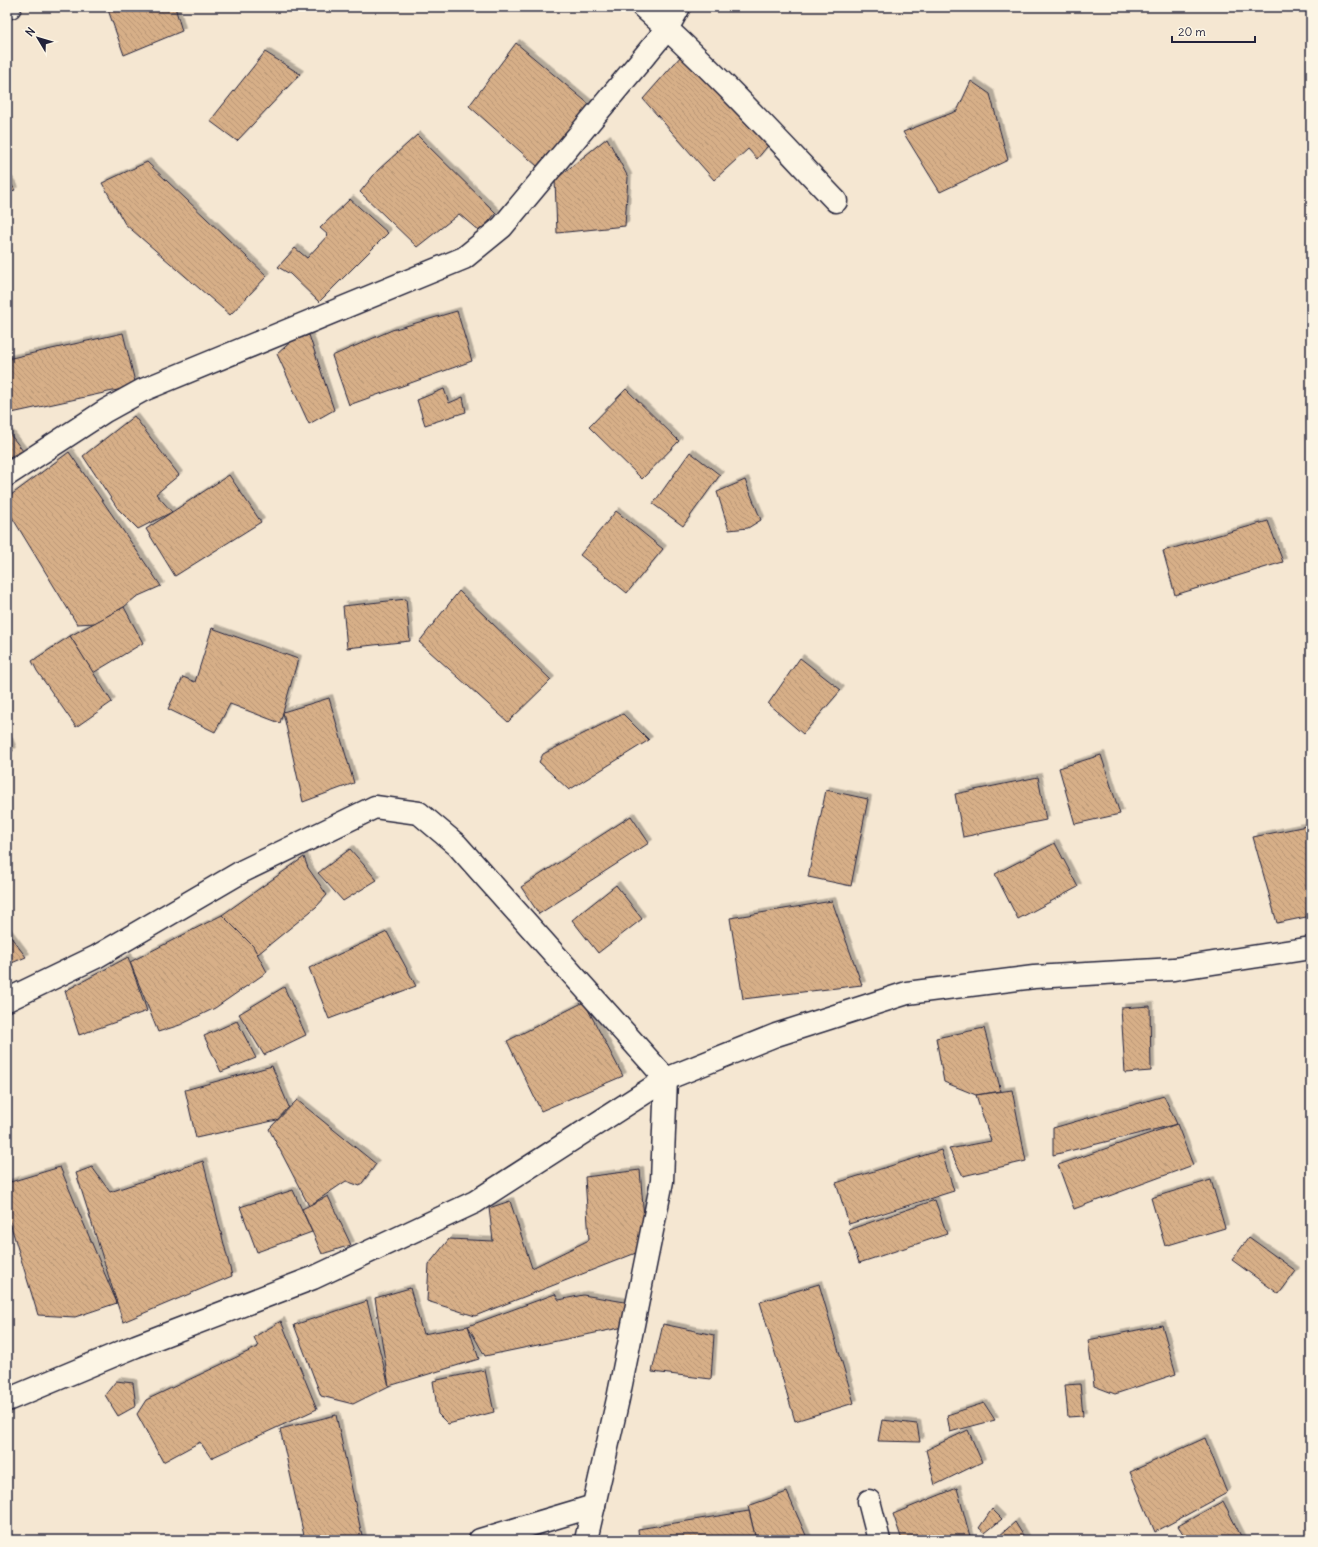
<svg xmlns="http://www.w3.org/2000/svg" width="1318" height="1547" font-family="Delius,sans-serif">
<style>
.building{fill:url(#building-back-hatch);stroke:#22223b;filter:url(#shadow)}
.lines{fill:none;stroke-linecap:round;stroke-linejoin:round}
.street-casing{stroke:#22223b;stroke-width:25}
.street{stroke:#fcf5e5;stroke-width:22}
</style>
<defs>
<pattern id="building-back-hatch" width="6" height="6" patternUnits="userSpaceOnUse"><rect width="6" height="6" fill="#d7af88"/><path d="M-1 5l2 2M0 0l6 6M5-1l2 2" fill="none" stroke="#b89676"/></pattern>
<filter id="shadow"><feDropShadow dx="3.5" dy="-3.5" stdDeviation="0" flood-color="#0004"/></filter>
</defs>
<rect width="100%" height="100%" fill="#f5e7d2"/>
<filter id="ink" filterUnits="userSpaceOnUse"><feTurbulence type="fractalNoise" baseFrequency=".025" numOctaves="2"/><feDisplacementMap in="SourceGraphic" scale="8" xChannelSelector="R" yChannelSelector="G"/><feConvolveMatrix kernelMatrix="1 2 1 2 8 2 1 2 1" color-interpolation-filters="sRGB"/></filter>
<g filter="url(#ink)">
<g class="building">
<polygon points="107,7 175,7 182,31 124,55"/>
<polygon points="516,43 590,105 537,166 469,106"/>
<polygon points="265,52 300,74 237,141 210,121"/>
<polygon points="681,56 771,142 757,159 748,149 714,180 643,99"/>
<polygon points="971,81 990,94 1008,160 940,192 903,132 957,111"/>
<polygon points="417,135 496,213 480,232 459,214 417,247 360,192 378,170"/>
<polygon points="607,138 628,177 625,226 557,233 555,180"/>
<polygon points="147,162 267,276 230,315 125,224 102,183"/>
<polygon points="7,178 15,190 7,193"/>
<polygon points="350,199 388,233 319,302 290,274 278,267 295,248 307,258 328,235 320,228"/>
<polygon points="457,311 472,361 349,405 332,356 392,330"/>
<polygon points="123,333 136,386 7,414 7,359"/>
<polygon points="309,335 334,410 309,424 277,354 293,340"/>
<polygon points="444,389 449,403 463,397 466,412 425,425 417,400"/>
<polygon points="626,389 679,441 642,479 589,427"/>
<polygon points="134,416 179,475 156,494 172,512 138,529 118,509 83,456"/>
<polygon points="10,434 23,451 7,458 7,435"/>
<polygon points="69,452 161,586 136,597 124,607 95,623 77,624 7,509 7,498"/>
<polygon points="690,452 720,475 683,526 653,504"/>
<polygon points="229,475 261,522 175,576 146,529"/>
<polygon points="745,480 761,520 748,528 729,530 717,492"/>
<polygon points="616,511 663,549 627,593 580,555"/>
<polygon points="1268,521 1283,562 1175,595 1163,551"/>
<polygon points="459,591 551,680 508,722 419,642"/>
<polygon points="406,599 410,641 347,648 343,606"/>
<polygon points="124,607 143,643 93,673 70,636"/>
<polygon points="212,628 298,659 280,723 230,704 215,732 168,709 183,677 195,682"/>
<polygon points="70,636 112,702 76,727 37,671 32,661"/>
<polygon points="800,658 841,690 803,734 768,704"/>
<polygon points="329,698 354,783 303,802 283,712"/>
<polygon points="623,714 649,740 569,790 539,762 543,754"/>
<polygon points="7,737 13,751 7,753"/>
<polygon points="1101,755 1120,814 1075,824 1059,768"/>
<polygon points="1038,777 1046,820 963,837 955,794"/>
<polygon points="826,790 868,799 851,886 808,877"/>
<polygon points="631,816 649,843 539,914 521,887"/>
<polygon points="1311,825 1311,916 1277,923 1253,837"/>
<polygon points="1055,843 1078,887 1018,919 995,874"/>
<polygon points="350,849 377,880 343,901 318,873"/>
<polygon points="304,857 308,868 327,895 316,907 258,954 222,915"/>
<polygon points="616,885 642,919 598,953 572,920"/>
<polygon points="832,901 862,985 743,999 730,918"/>
<polygon points="222,915 253,946 267,972 215,1008 180,1025 158,1032 130,962"/>
<polygon points="7,932 26,957 7,965"/>
<polygon points="387,932 416,986 329,1019 309,968"/>
<polygon points="128,957 147,1011 79,1035 65,991"/>
<polygon points="284,987 306,1035 264,1055 239,1014"/>
<polygon points="584,1002 623,1076 541,1111 507,1041"/>
<polygon points="1150,1006 1151,1071 1125,1073 1121,1008"/>
<polygon points="237,1021 256,1058 221,1072 204,1036"/>
<polygon points="984,1028 1001,1091 976,1095 944,1082 936,1038"/>
<polygon points="272,1066 289,1107 277,1120 196,1138 185,1090"/>
<polygon points="1012,1090 1026,1161 963,1176 949,1149 991,1141 976,1095"/>
<polygon points="1164,1096 1177,1124 1053,1155 1053,1128"/>
<polygon points="297,1100 376,1164 360,1186 346,1181 309,1206 269,1129"/>
<polygon points="1177,1124 1193,1165 1074,1209 1058,1165"/>
<polygon points="941,1150 954,1191 849,1224 836,1183"/>
<polygon points="203,1161 232,1276 123,1322 76,1173 92,1167 110,1192"/>
<polygon points="60,1167 117,1303 75,1317 38,1315 7,1213 7,1183"/>
<polygon points="640,1170 644,1219 641,1251 475,1316 427,1301 429,1264 449,1239 493,1241 489,1208 510,1201 532,1268 589,1240 585,1177"/>
<polygon points="1211,1180 1225,1228 1165,1246 1151,1198"/>
<polygon points="293,1190 312,1232 257,1252 240,1207"/>
<polygon points="328,1196 351,1245 322,1254 302,1209"/>
<polygon points="935,1200 947,1234 859,1263 848,1230"/>
<polygon points="1249,1237 1296,1271 1279,1294 1232,1260"/>
<polygon points="1311,1268 1311,1281 1307,1271"/>
<polygon points="819,1284 854,1403 795,1421 760,1302"/>
<polygon points="410,1288 423,1334 468,1326 479,1359 389,1386 375,1298"/>
<polygon points="555,1294 559,1300 583,1295 631,1303 624,1327 485,1356 468,1326"/>
<polygon points="367,1301 389,1386 353,1404 321,1396 294,1325"/>
<polygon points="281,1321 317,1409 211,1458 200,1442 163,1462 137,1414 146,1400 258,1347 254,1337"/>
<polygon points="663,1324 714,1335 711,1379 652,1372"/>
<polygon points="1162,1325 1176,1374 1115,1394 1094,1386 1088,1340"/>
<polygon points="485,1370 494,1412 448,1424 438,1414 433,1381"/>
<polygon points="116,1381 133,1383 136,1406 118,1416 105,1395"/>
<polygon points="1080,1384 1083,1416 1068,1417 1065,1385"/>
<polygon points="984,1403 995,1420 950,1432 947,1415"/>
<polygon points="336,1415 363,1540 305,1540 280,1429"/>
<polygon points="882,1420 917,1424 920,1442 878,1441"/>
<polygon points="968,1430 982,1462 935,1485 926,1450"/>
<polygon points="1205,1438 1227,1493 1155,1532 1130,1472"/>
<polygon points="957,1488 971,1540 902,1540 893,1514"/>
<polygon points="787,1492 808,1540 756,1540 748,1506"/>
<polygon points="1223,1501 1243,1540 1187,1540 1178,1526"/>
<polygon points="992,1509 1002,1519 985,1533 979,1528"/>
<polygon points="749,1511 756,1540 639,1540 638,1529"/>
<polygon points="1015,1522 1026,1540 1000,1540 998,1537"/>
</g>
<g class="lines">
<g class="street-casing">
<g id="street">
<path d="M643,7C711,67 773,135 836,201"/>
<polyline points="7,8 10,7"/>
<polyline points="7,475 105,411 143,390 464,258 502,227 667,29 679,7"/>
<polyline points="7,1000 96,957 243,871 375,807 419,813 457,845 666,1079 662,1181 618,1399 586,1540"/>
<polyline points="7,1400 136,1346 313,1278 475,1202 666,1079 776,1035 907,993 1034,977 1174,969 1311,948"/>
<polyline points="869,1501 879,1540"/>
<polyline points="480,1540 594,1506"/>
</g>
</g>
<use href="#street" class="street"/>
</g>
</g>
<rect width="1318" height="1547" fill="none" stroke="#fcf5e5" stroke-width="24"/>
<rect x="12" y="12" width="1294" height="1523" fill="none" stroke="#22223b" stroke-width="1.5" filter="url(#ink)"/>
<g transform="translate(38 38) rotate(308)" stroke="#fcf5e5" stroke-width="3" paint-order="stroke">
<path d="M0-3L7 15L0 10L-7 15Z" fill="#22223b"/>
<text y="-6" font-size="11" font-weight="bold" text-anchor="middle" fill="#22223b">N</text>
</g>
<path d="M1172 36v6h83v-6" fill="none" stroke="#22223b" stroke-width="2"/>
<text x="1178" y="36" font-size="12" fill="#22223b" stroke="#fcf5e5" stroke-width="3" paint-order="stroke">20 m</text>
</svg>
